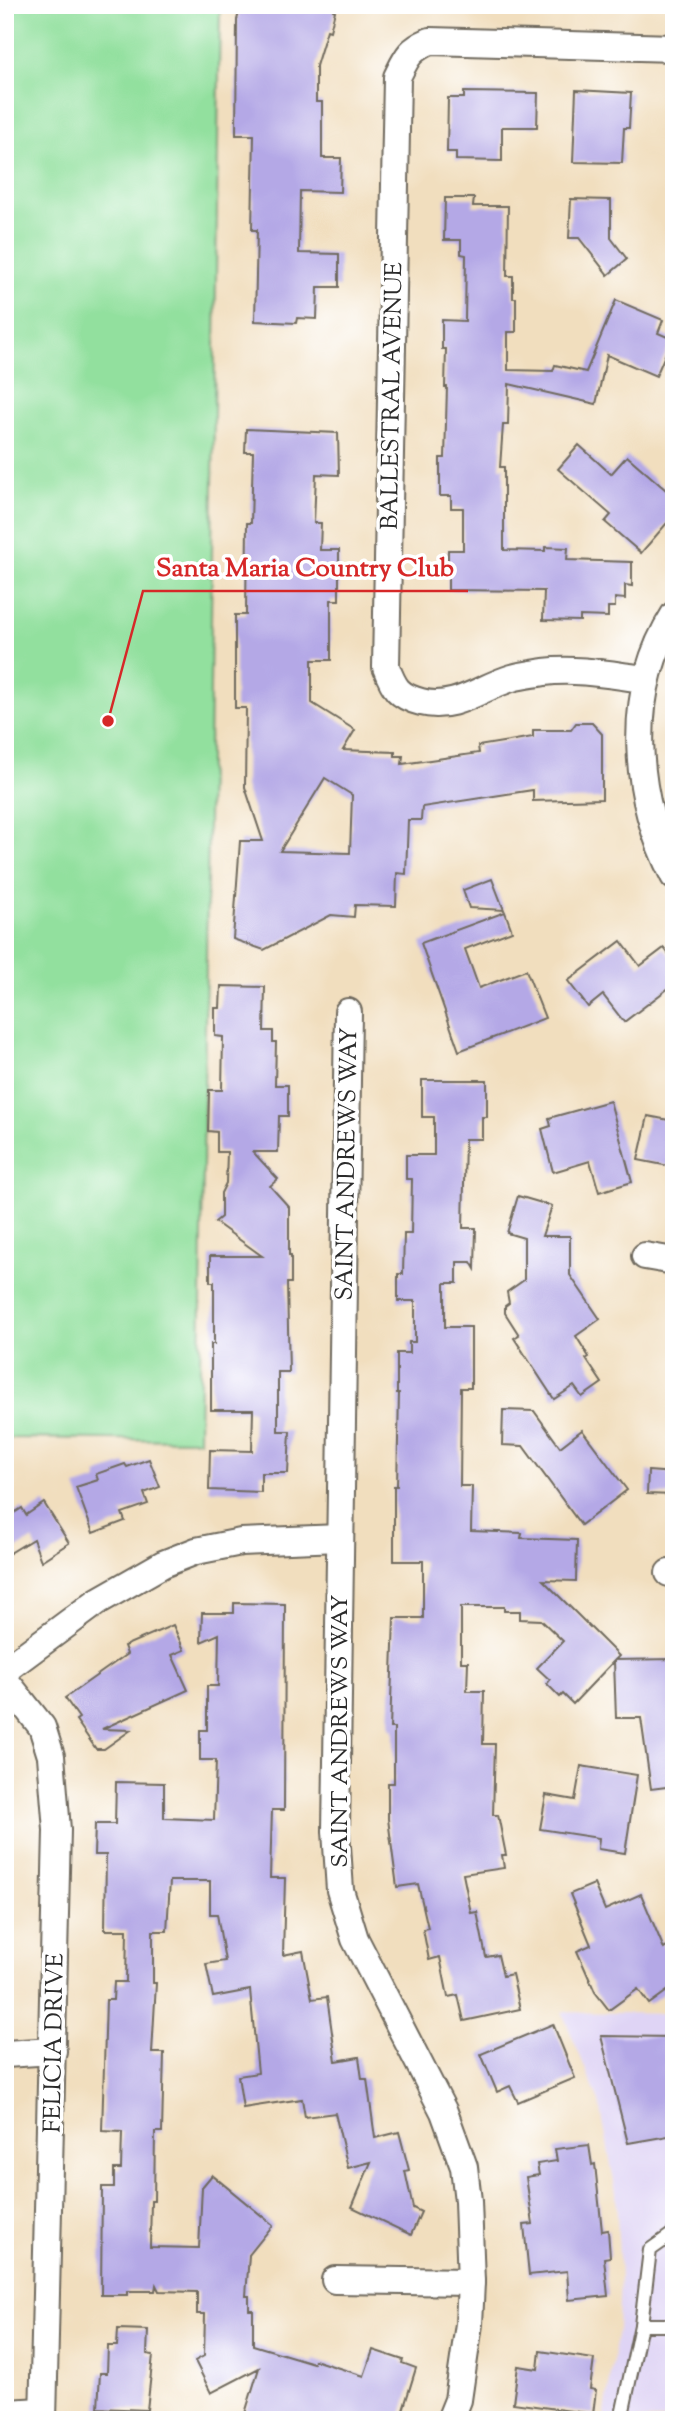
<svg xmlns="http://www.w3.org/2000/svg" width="679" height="2425" font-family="'Sorts Mill Goudy',serif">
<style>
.built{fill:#dfd4f5}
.green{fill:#92e09e;stroke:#5e8664;stroke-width:2}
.building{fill:#b4a8e6;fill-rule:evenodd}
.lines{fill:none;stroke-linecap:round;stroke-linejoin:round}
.service-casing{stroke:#706a5e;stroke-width:16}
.minor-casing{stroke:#706a5e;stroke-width:30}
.service{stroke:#fff;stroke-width:12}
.minor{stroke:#fff;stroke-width:26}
.labels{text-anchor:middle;stroke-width:7;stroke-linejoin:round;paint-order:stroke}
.street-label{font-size:24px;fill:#2b2b2b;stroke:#fff}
.leader{fill:none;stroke:#d62828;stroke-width:2.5}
.callout-dot{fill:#d62828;stroke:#fff;stroke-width:2.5}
.callout-label{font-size:26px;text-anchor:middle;font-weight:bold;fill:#d62828;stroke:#fff;stroke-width:7;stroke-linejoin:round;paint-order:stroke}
</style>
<rect width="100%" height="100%" fill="#fff"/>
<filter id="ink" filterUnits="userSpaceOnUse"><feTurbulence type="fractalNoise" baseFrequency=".0143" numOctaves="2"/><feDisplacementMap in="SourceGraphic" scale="14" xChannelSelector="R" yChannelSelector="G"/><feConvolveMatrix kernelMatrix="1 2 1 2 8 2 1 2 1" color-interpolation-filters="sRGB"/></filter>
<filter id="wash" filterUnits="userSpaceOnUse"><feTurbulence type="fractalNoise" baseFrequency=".00686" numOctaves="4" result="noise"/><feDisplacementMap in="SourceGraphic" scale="28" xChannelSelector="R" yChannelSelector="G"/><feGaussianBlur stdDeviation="1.57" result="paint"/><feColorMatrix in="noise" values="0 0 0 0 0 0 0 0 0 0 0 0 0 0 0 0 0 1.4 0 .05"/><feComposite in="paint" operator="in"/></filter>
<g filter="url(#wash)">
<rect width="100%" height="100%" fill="#f1debe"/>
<polygon class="built" points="562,2012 674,2014 674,2420 604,2420 618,2329 620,2277 616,2193 600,2104"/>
<polygon class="green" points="5,5 220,5 199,1440 5,1438"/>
<g id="blocks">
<g class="building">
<polygon points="241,5 334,5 333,10 335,11 330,31 327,30 316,66 316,102 322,102 322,158 341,158 340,192 300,191 299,253 339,254 339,287 318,287 317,319 297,318 296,323 255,321 257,230 252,230 254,135 236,135 237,20"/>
<polygon points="576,90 631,93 629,128 624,128 622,163 573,162"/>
<polygon points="464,92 538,93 537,127 502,127 502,161 456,160 456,152 447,152 448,98 464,98"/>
<polygon points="445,198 474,198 473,206 508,206 507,276 513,276 513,298 516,298 516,332 508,332 508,370 553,371 555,365 586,372 616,300 663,320 658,333 672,339 656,376 607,355 596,404 509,384 508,425 503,425 500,467 504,467 504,550 545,551 545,547 568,548 567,560 632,562 632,586 625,585 625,599 615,598 615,607 608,607 608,617 580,616 580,621 543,620 544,591 448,590 448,550 463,550 463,508 451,508 451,496 440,496 440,458 445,458 447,387 445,387 446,349 442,349 442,320 465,321 466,255 461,254 461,240 444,240"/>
<polygon points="571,199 611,200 611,238 627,259 608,275 579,238 569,238"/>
<path d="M246,429L338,433L339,475L316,474L314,523H321L320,550H339V600H331V660H312V703L355,730L343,750L395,752V756H403L402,764L479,753L478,746L533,737V730H571L576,723H592L602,734V799L533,801V790L422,807L421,820H408L406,874L397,873L396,906L355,905L354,917L331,915L264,950L233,939L240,841H263L245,787L246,708H235V615H246L247,523H251L253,452H245ZM325,778L352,795L350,853L280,851Z"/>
<polygon points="579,445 611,474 627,456 674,497 674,515 641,553 605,522 611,515 558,469"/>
<polygon points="492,879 504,910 469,908 463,890"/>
<polygon points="505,912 512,931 465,949 479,988 526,970 545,1018 459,1051 421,943"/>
<polygon points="621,941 640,966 664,948 674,961 674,984 624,1022 603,995 588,1007 568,981"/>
<polygon points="221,986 265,987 264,1031 273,1031 273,1042 276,1042 275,1085 288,1085 288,1116 279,1116 278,1152 253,1152 278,1179 270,1186 289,1207 289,1256 291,1256 291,1283 287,1283 289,1372 278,1372 278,1431 290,1431 288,1473 261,1473 261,1492 209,1490 210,1450 252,1451 253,1410 211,1410 211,1344 214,1344 214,1282 210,1282 210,1256 262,1256 215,1222 221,1217 221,1193 226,1183 227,1152 217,1152 217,1132 208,1131 209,1090 222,1090 223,1037 215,1036 215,1008 220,1008"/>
<polygon points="422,1080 487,1080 487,1117 482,1117 482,1139 465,1139 463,1228 476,1228 475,1269 471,1262 457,1262 457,1283 445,1283 445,1327 471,1327 471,1388 461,1388 460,1486 472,1486 471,1531 522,1533 521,1538 577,1540 576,1581 543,1580 619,1656 615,1660 674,1659 674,1786 651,1789 641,1718 616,1718 614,1661 573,1704 563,1694 560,1697 547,1684 550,1680 537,1668 563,1641 541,1620 520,1619 520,1611 504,1611 504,1607 461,1607 461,1662 468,1662 467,1691 484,1691 483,1744 495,1744 493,1815 498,1815 506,1855 502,1855 504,1868 463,1874 471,1913 477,1912 486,1957 498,1955 503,1976 512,1974 520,2009 464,2021 458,1995 448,1997 440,1957 429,1960 423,1929 428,1928 418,1884 397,1887 388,1819 388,1783 394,1783 394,1728 390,1728 394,1618 423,1618 423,1561 394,1561 394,1486 397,1486 399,1393 397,1393 397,1353 409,1353 409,1342 415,1342 415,1301 398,1301 398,1274 403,1274 404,1234 411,1234 412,1179 406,1179 406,1155 434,1155 434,1117 422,1117"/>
<polygon points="610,1101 632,1182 599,1192 590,1161 553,1172 542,1129 551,1126 549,1118"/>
<polygon points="648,1116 674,1121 674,1167 638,1160"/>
<polygon points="518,1196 552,1206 542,1236 570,1236 570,1275 600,1319 576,1336 589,1357 586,1359 602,1383 582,1397 574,1386 554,1399 514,1338 519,1335 505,1313 505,1306 509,1303 507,1292 524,1280 524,1238 507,1233"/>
<polygon points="503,1410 534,1411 560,1447 582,1430 627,1490 581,1525 523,1446 502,1445"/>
<polygon points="149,1459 160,1487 144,1493 148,1504 122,1513 125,1521 93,1533 76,1487 98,1480 96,1474 125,1464 127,1467"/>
<polygon points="648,1471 674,1473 674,1495 647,1494"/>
<polygon points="44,1503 69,1543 41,1561 33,1539 5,1556 5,1519 22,1508 26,1515"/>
<polygon points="234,1603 285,1604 284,1810 272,1810 270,1878 285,1878 283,1955 303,1951 312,1999 327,1997 336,2061 359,2057 362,2079 367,2079 375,2138 399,2132 409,2170 405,2171 413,2208 421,2212 411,2235 352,2207 371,2162 348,2168 335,2113 305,2117 302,2099 243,2108 238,2076 258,2073 250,1990 213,1997 206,1964 225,1961 217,1914 210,1914 210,1881 170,1881 167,1931 153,1931 153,1983 156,1983 152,2053 164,2053 162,2132 155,2132 154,2201 151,2201 150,2247 199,2248 202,2187 212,2175 273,2225 249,2255 246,2296 249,2296 249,2310 253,2310 253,2345 313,2363 314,2360 364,2376 373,2350 403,2360 402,2363 416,2368 400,2420 243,2420 259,2368 211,2393 195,2361 204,2356 205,2314 197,2314 197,2292 159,2291 156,2285 155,2291 127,2291 127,2295 101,2295 102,2187 114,2187 114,2169 121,2169 122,2132 102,2131 106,2000 113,2000 114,1982 126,1982 127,1930 105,1930 106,1855 94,1855 95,1824 115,1824 116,1782 164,1783 164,1818 214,1820 216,1760 200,1760 200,1730 207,1730 207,1686 218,1686 219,1634 201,1642 202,1613 234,1613"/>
<polygon points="173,1625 184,1650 172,1655 188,1690 102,1729 131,1730 104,1749 96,1749 76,1720 79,1718 65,1698 127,1654 124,1646"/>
<polygon points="581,1766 637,1775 625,1853 598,1849 599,1838 540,1829 546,1795 575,1800"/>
<polygon points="594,1884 605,1910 641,1894 664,1949 674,1942 674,1986 649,2004 638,1989 609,2010 595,1992 577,1951 591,1945 570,1894"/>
<polygon points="553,2024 575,2078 518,2102 510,2086 497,2092 481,2054"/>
<polygon points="601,2036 674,2037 674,2135 628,2143"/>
<polygon points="589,2145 592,2165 595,2164 602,2231 608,2230 610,2257 604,2258 608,2296 569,2300 567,2271 529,2275 524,2225 533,2224 526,2177 539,2175 537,2164 557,2161 555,2149"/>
<polygon points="118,2329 148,2330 147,2354 153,2355 147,2410 98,2408 100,2373 107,2373 108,2346 117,2346"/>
<polygon points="540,2351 594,2359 590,2389 596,2390 593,2414 513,2403 518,2366 538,2369"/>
</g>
</g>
</g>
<g filter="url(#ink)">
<use href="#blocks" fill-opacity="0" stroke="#706a5e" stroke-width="2"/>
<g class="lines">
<g class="service-casing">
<g id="service">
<polyline points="641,2325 674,2325"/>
<polyline points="621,2420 641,2325 650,2250 674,2233"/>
</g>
</g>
<g class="minor-casing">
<g id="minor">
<path d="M674,615C625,692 633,797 674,876"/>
<path d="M645,679C612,675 577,668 544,672C534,674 522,675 512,678C481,687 455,711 421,702C398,696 394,688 386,667L397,77C407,57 409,50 430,41L674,48"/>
<polyline points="348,1012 336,1831 340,1890 355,1939 444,2112 464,2167 468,2201 471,2282 469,2324 458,2400 450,2420"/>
<polyline points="645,1256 674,1261"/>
<polyline points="669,1573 674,1573"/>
<polyline points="5,1670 98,1601 163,1564 196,1551 241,1542 340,1538"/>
<polyline points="5,1680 42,1727 51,1756 57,1830 43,2420"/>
<polyline points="5,2054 53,2051"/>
<polyline points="335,2280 471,2282"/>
<polyline points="5,2413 43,2411"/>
</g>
</g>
<use href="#service" class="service"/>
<use href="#minor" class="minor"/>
</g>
</g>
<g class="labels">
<g class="street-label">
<text transform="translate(391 396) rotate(-89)" y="8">BALLESTRAL AVENUE</text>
<text transform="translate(346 1164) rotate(-89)" y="8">SAINT ANDREWS WAY</text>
<text transform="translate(339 1731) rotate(-90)" y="8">SAINT ANDREWS WAY</text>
<text transform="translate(53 2043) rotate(-89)" y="8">FELICIA DRIVE</text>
</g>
</g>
<path class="leader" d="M108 721L143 591H468"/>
<circle class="callout-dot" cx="108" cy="721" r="7"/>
<g class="callout-label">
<text x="305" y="576">Santa Maria Country Club</text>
</g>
<rect width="679" height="2425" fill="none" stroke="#fff" stroke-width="28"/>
</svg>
